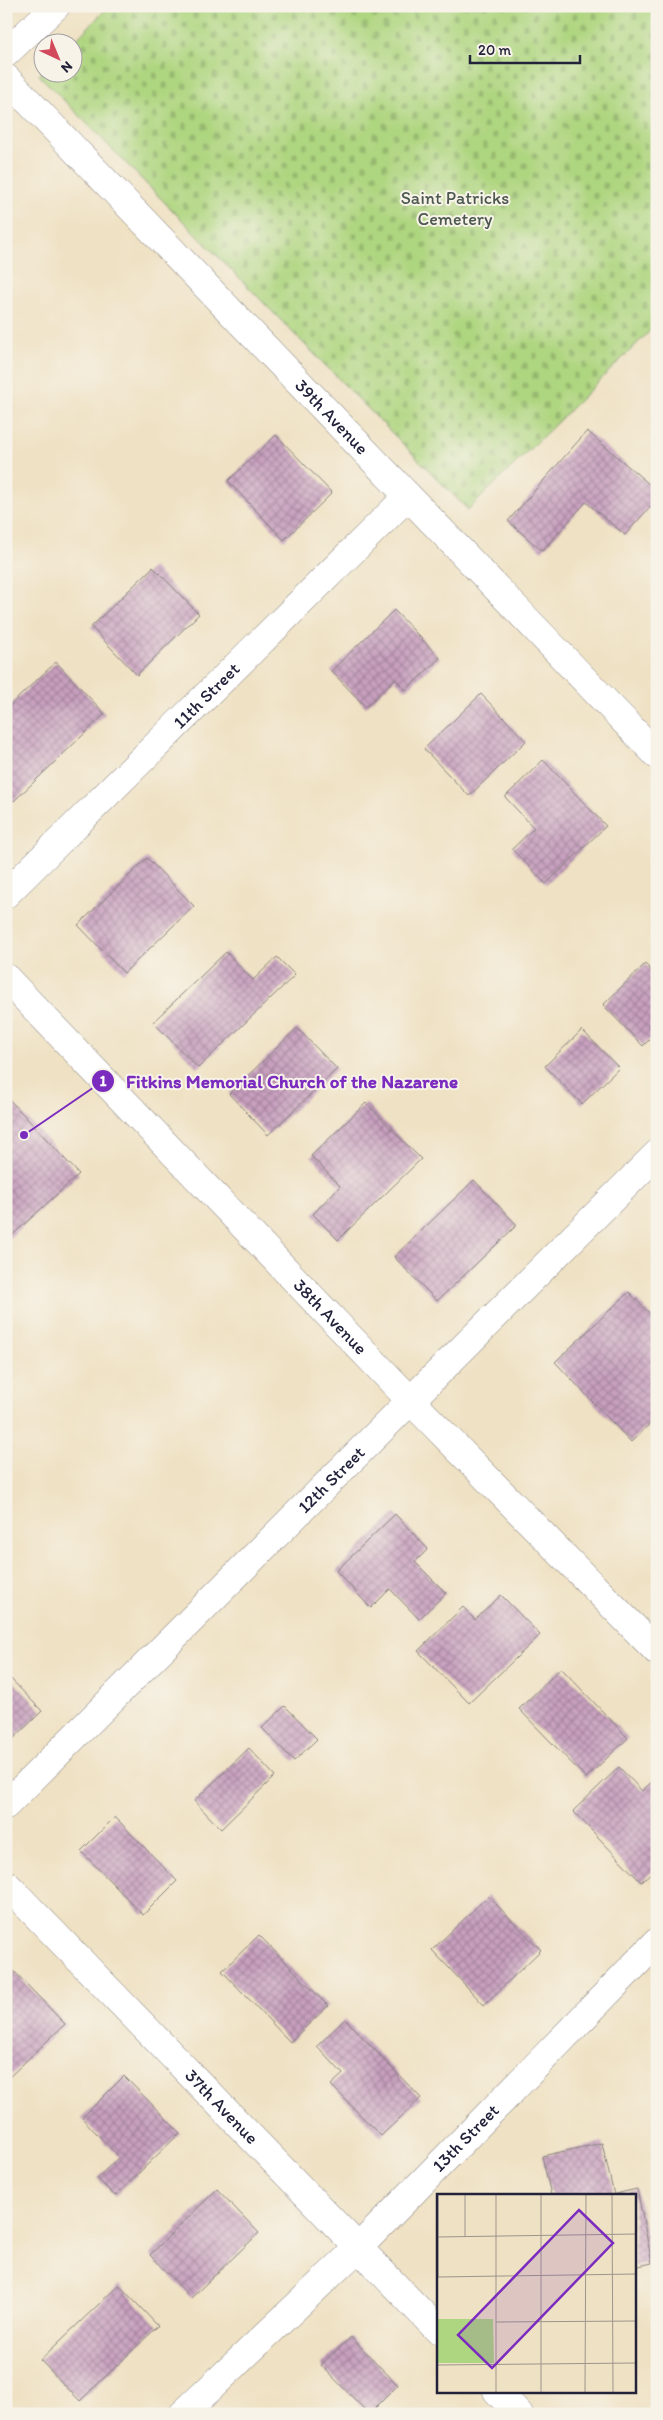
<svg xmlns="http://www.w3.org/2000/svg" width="663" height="2420" font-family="Itim,sans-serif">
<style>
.cemetery{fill:url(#cemetery-stones);stroke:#687c5d}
.building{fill:url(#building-cross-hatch)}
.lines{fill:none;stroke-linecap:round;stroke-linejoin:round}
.minor-casing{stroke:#88827f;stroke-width:29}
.tertiary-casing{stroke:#88827f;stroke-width:29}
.minor{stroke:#fff;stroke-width:28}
.tertiary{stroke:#fff;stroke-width:28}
.labels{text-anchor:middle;stroke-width:4;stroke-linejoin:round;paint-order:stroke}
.park-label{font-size:18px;fill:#4c584f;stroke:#f7f3e8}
.street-label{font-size:18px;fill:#22223b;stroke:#f7f3e8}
.inset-road{fill:none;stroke:#9d958d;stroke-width:1}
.view{fill:#7b2cbf;fill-opacity:0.15;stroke:#7b2cbf;stroke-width:2.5}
.inset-edge{fill:none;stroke:#22223b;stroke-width:2.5}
.leader{fill:none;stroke:#7b2cbf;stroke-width:2}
.callout-dot{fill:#7b2cbf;stroke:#f7f3e8;stroke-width:2}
.mark-label{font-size:15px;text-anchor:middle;font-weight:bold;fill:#fff}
.callout-label{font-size:19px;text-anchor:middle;font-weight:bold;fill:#7b2cbf;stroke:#f7f3e8;stroke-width:4;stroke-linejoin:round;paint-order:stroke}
</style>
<defs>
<pattern id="cemetery-stones" width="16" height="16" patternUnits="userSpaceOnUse" patternTransform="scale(1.25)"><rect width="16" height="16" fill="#aed57f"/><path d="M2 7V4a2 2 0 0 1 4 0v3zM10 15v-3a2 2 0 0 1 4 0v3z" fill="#95b76f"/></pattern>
<pattern id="building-cross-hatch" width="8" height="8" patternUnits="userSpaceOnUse" patternTransform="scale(1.25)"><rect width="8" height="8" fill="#c8a0bf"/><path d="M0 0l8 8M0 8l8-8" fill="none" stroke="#a2829c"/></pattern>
</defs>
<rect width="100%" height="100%" fill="#f7f3e8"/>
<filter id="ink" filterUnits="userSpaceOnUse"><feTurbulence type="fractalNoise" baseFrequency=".02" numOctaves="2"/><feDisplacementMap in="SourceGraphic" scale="10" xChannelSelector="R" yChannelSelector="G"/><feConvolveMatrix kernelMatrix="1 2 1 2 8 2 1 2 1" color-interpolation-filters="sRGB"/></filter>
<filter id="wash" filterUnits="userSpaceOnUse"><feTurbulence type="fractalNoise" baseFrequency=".0096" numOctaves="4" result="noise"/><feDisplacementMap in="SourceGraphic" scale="20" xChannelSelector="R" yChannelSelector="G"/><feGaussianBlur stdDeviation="1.12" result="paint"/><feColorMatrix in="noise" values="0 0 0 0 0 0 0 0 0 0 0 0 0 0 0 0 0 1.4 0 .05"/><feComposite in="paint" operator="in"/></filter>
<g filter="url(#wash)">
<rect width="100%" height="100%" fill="#efe1c3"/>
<polygon class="cemetery" points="109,6 657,6 657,324 468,510 39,75 42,72 72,72 73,43"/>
<g id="blocks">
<g class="building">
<polygon points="587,431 657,491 657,499 625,535 586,502 542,551 508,521"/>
<polygon points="276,435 332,493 284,540 228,481"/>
<polygon points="153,567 199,614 137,675 91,627"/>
<polygon points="394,610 440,658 406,690 395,679 366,707 331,671"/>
<polygon points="56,662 105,714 14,801 6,793 6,709"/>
<polygon points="481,694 526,741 469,796 424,749"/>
<polygon points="543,760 606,826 546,884 512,849 534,828 505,797"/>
<polygon points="147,858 194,906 124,973 78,925"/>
<polygon points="226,952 253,980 277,957 295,975 198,1068 153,1022"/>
<polygon points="645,964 657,976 657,1032 643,1046 603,1005"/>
<polygon points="297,1028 337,1069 268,1135 229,1094"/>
<polygon points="582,1030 619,1068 582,1104 545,1066"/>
<polygon points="6,1096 79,1174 6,1241"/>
<polygon points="366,1103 421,1159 338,1240 313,1214 340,1186 311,1156"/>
<polygon points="474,1180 517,1225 437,1301 394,1257"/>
<polygon points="629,1292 657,1321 657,1417 631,1442 555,1362"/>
<polygon points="395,1514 428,1549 415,1562 446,1593 419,1619 390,1589 371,1608 336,1571"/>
<polygon points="501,1595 540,1635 469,1703 418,1651 463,1607 475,1620"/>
<polygon points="561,1668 628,1738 586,1778 519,1709"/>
<polygon points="6,1674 42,1711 6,1746"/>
<polygon points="285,1706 317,1739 294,1761 262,1728"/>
<polygon points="249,1748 275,1776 221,1829 194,1801"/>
<polygon points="619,1767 642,1791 657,1777 657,1867 641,1882 573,1811"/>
<polygon points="115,1817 177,1881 143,1915 81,1851"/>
<polygon points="488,1896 541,1950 484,2005 432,1950"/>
<polygon points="259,1935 328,2006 290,2042 222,1971"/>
<polygon points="6,1963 65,2024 6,2080"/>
<polygon points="345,2019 421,2098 381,2136 331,2085 343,2074 317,2046"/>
<polygon points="124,2076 180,2133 115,2196 97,2178 119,2157 82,2118"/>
<polygon points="602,2143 614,2195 551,2195 542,2156"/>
<polygon points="217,2189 259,2233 191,2298 150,2255"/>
<polygon points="637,2189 652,2263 634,2267 634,2195 615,2194"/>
<polygon points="119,2285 158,2326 80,2401 40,2360"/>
<polygon points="351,2337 398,2385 369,2414 321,2365"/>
</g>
</g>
</g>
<g filter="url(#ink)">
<use href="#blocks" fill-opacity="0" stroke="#88827f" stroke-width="1"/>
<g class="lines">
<g class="minor-casing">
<g id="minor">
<polyline points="6,53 56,6"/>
<path id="s1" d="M6,894L408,496"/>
<path id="s2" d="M6,978L411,1401L657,1651"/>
<path id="s3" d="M6,1805L657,1154"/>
<path id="s4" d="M6,1884L438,2330"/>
<polyline points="497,2391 519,2414"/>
<path id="s5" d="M183,2414L359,2247L657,1942"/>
</g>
</g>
<g class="tertiary-casing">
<g id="tertiary">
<path id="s6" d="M6,78L657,755"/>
</g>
</g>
<use href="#minor" class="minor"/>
<use href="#tertiary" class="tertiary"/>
</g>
</g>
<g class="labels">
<g class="park-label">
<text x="455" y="204">Saint Patricks<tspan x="455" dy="21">Cemetery</tspan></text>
</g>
<g class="street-label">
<text dy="6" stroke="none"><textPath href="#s6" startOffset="470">39th Avenue</textPath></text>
<text dy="6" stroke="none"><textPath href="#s1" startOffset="282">11th Street</textPath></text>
<text dy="6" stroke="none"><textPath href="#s2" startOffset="469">38th Avenue</textPath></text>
<text dy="6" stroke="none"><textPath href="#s3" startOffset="460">12th Street</textPath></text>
<text dy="6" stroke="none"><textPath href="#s4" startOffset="310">37th Avenue</textPath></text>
<text dy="6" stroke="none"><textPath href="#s5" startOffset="395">13th Street</textPath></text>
</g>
</g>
<g transform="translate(437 2194)">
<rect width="199" height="199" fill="#efe1c3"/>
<path d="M0,125H56L57,169H0Z" fill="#aed57f"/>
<path class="inset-road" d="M1,0V83L199,80M28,0V43M59,0V198M175,0L176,198M0,43L199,40M59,128L199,127M0,171L199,169M104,198V0M148,198L149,0"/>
<path class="view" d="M142,16L176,49L55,174L21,141Z"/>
<rect width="199" height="199" class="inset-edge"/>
</g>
<path class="leader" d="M24 1135L103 1081"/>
<g class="callout-dot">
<circle cx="24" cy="1135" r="5"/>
<circle cx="103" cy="1081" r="12"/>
</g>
<g class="mark-label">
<text x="103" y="1086">1</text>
</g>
<g class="callout-label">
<text x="292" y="1088">Fitkins Memorial Church of the Nazarene</text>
</g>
<rect width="663" height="2420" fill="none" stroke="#f7f3e8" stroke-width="25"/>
<g transform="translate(58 58) rotate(136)"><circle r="24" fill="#f7f3e8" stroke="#a29fa3"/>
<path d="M0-4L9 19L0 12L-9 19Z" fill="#d1495b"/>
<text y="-8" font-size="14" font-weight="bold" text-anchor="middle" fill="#22223b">N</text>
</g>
<path d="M470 55v8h110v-8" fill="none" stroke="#22223b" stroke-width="2.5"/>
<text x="478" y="55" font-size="15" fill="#22223b" stroke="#f7f3e8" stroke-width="4" paint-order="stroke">20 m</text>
</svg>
